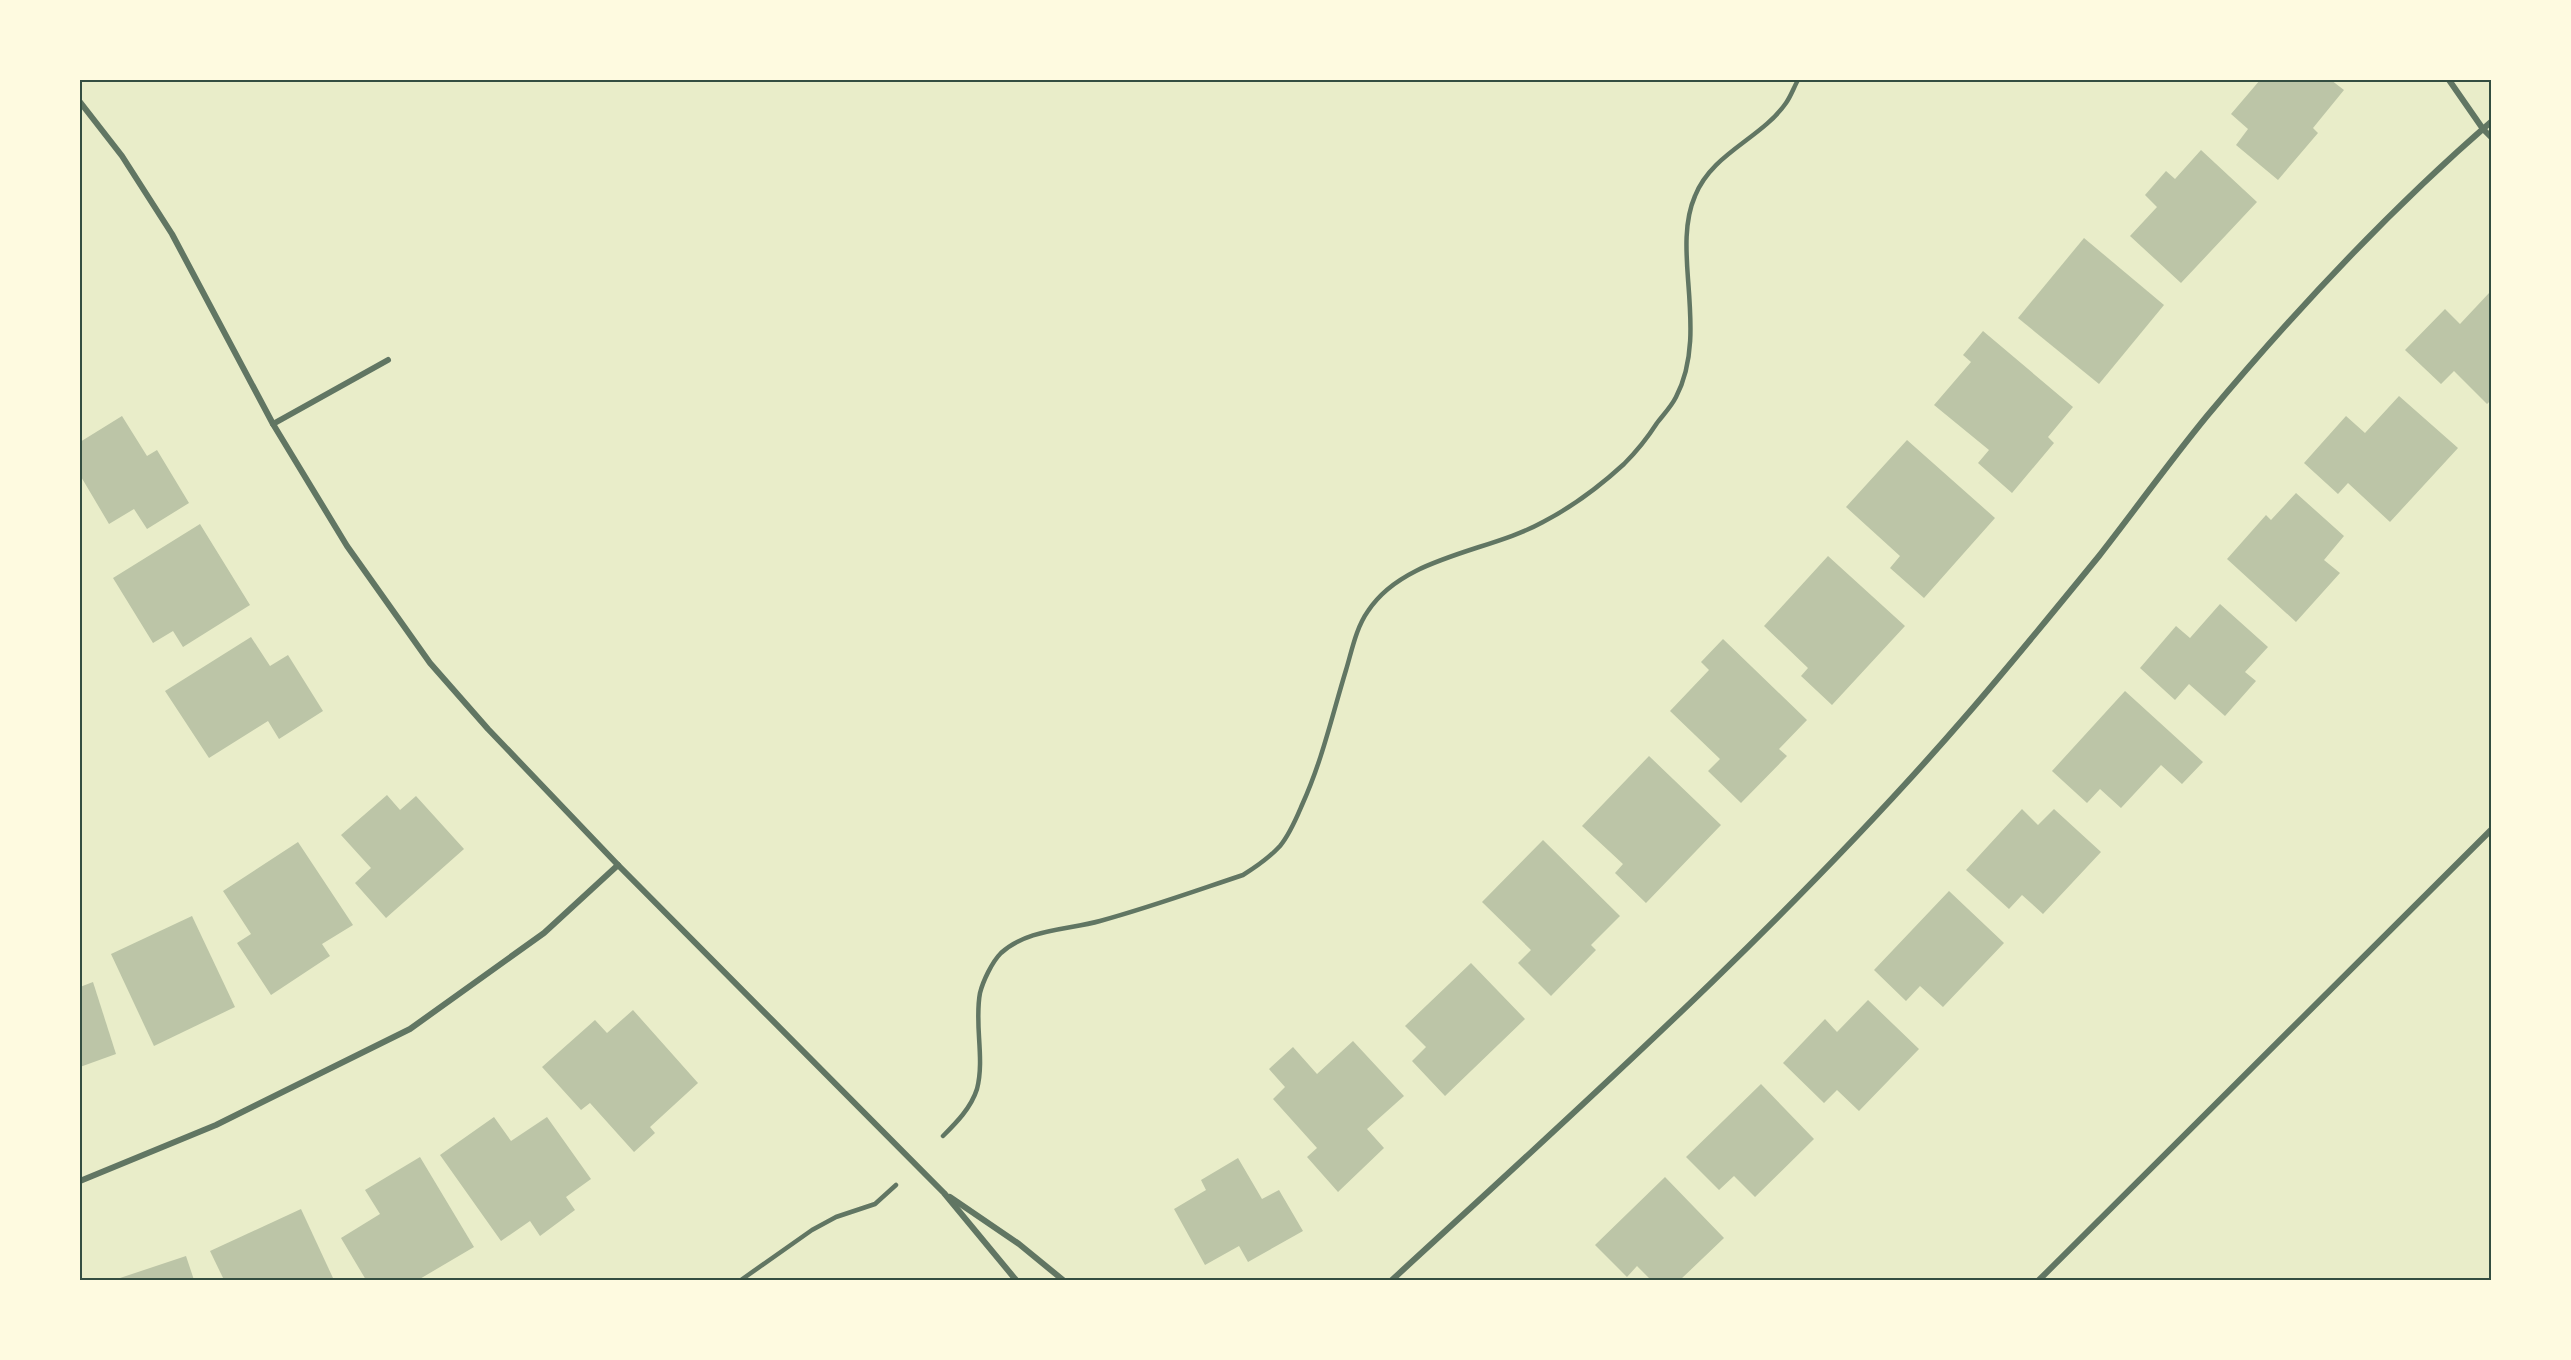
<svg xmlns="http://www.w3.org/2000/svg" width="2571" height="1360" font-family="'Titillium Web',sans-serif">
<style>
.building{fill:#bcc5a7}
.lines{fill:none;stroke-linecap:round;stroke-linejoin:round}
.service{stroke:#617663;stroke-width:4.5}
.minor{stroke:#617663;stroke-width:6}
.neatline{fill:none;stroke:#344e41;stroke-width:2}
</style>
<rect width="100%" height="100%" fill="#e9edc9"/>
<g class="building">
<polygon points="2260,80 2331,80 2344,90 2313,128 2318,133 2278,180 2236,145 2248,129 2231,114"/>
<polygon points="2201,150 2257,202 2181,283 2130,236 2157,207 2145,195 2166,171 2175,179"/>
<polygon points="2084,238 2164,305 2099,384 2018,318"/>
<polygon points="2490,292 2492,399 2487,404 2454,371 2441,384 2405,350 2445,309 2460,324"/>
<polygon points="1983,331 2073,407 2048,437 2054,443 2012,493 1978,463 1989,450 1934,405 1971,362 1963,355"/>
<polygon points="2399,396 2458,448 2390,522 2348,483 2338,494 2304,463 2346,416 2365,433"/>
<polygon points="122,416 147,456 157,450 189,503 147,529 134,509 109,524 80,475 80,442"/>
<polygon points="1907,440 1995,518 1924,598 1890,568 1900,556 1846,507"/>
<polygon points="2296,493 2344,536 2324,560 2340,573 2296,622 2227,559 2266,515 2271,520"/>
<polygon points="200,524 250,605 183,647 173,631 153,643 113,578"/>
<polygon points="1828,556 1905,626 1832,705 1801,676 1808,668 1764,626"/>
<polygon points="2220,604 2268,647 2245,672 2256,681 2225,716 2189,684 2175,700 2140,668 2176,626 2190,638"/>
<polygon points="251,637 270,666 288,655 323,711 279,739 268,721 209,758 165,691"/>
<polygon points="1723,639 1807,720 1779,749 1787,756 1741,803 1708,771 1720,759 1670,711 1709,670 1701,662"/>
<polygon points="2125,691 2203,762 2182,784 2161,765 2121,808 2100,789 2087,803 2052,771"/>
<polygon points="1649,756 1721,825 1646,903 1615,873 1623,864 1582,826"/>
<polygon points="387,795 400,810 416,796 464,849 386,918 355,883 371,868 341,835"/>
<polygon points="2022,809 2038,825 2054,809 2101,852 2043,914 2022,895 2009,909 1966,870"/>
<polygon points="1543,840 1620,916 1591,945 1596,950 1551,996 1518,963 1531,950 1482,902"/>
<polygon points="298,842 353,925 322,944 330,956 271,995 237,943 251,934 223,891"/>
<polygon points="1949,891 2004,943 1943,1007 1920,986 1906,1001 1874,970"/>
<polygon points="192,916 235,1007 154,1046 111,954"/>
<polygon points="1471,963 1525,1019 1445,1096 1412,1061 1426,1047 1405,1026"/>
<polygon points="93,982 116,1054 80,1067 80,987"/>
<polygon points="1868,1000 1919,1049 1859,1111 1837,1090 1824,1103 1783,1063 1825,1019 1837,1032"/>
<polygon points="633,1010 698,1083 650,1127 655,1133 634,1152 590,1103 581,1110 542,1067 595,1020 607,1033"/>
<polygon points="1353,1041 1404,1096 1367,1129 1384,1148 1338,1192 1307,1157 1317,1148 1273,1099 1285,1087 1269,1069 1293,1047 1317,1074"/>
<polygon points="1761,1084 1814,1139 1755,1197 1734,1176 1719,1190 1686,1157"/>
<polygon points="494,1117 511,1141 547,1117 591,1179 566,1197 575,1210 540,1236 530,1221 501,1241 440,1155"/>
<polygon points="420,1157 474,1247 418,1280 366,1280 341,1238 380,1214 365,1190"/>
<polygon points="1238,1158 1262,1199 1279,1190 1303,1231 1248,1262 1239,1246 1205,1265 1174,1209 1206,1190 1201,1180"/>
<polygon points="1665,1177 1724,1238 1680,1280 1651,1280 1637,1266 1627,1277 1595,1245"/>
<polygon points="301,1209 333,1278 329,1280 224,1280 210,1251"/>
<polygon points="186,1256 194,1280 114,1280"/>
</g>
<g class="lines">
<g class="service">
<path d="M943,1136C956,1123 971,1108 977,1089C985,1058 974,1024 980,993C983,981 992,962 1001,953C1027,929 1068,930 1100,921C1148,908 1195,891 1243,875C1256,867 1269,858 1280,846C1290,834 1296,819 1302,805C1322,761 1332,716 1346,670C1352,650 1356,628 1368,611C1404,556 1489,552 1543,522C1572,507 1600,486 1624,464C1636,452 1648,437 1657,423C1663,415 1671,407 1676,397C1695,361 1691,318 1688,279C1686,252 1684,221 1695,196C1712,153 1761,139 1786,103C1791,96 1794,87 1798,80"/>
<polyline points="741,1280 812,1230 836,1217 875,1204 896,1185"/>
</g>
<g class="minor">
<polyline points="2449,80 2483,129 2492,138"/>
<polyline points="80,102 122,156 172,234 273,424 347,546 430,663 488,729 618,865 944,1193 1016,1280"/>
<polyline points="273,424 388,360"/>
<polyline points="80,1181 216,1125 410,1029 544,933 618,865"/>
<polyline points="950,1197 1019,1244 1063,1280"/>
<path d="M1392,1280C1589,1099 1790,919 1965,717C2011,664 2055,610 2099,556C2135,510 2170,461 2207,416C2295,311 2388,211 2492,121"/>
<polyline points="2039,1280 2492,829"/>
</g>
</g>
<rect width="2571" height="1360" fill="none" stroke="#fefae0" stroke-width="162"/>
<rect x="81" y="81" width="2409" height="1198" class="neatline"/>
</svg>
